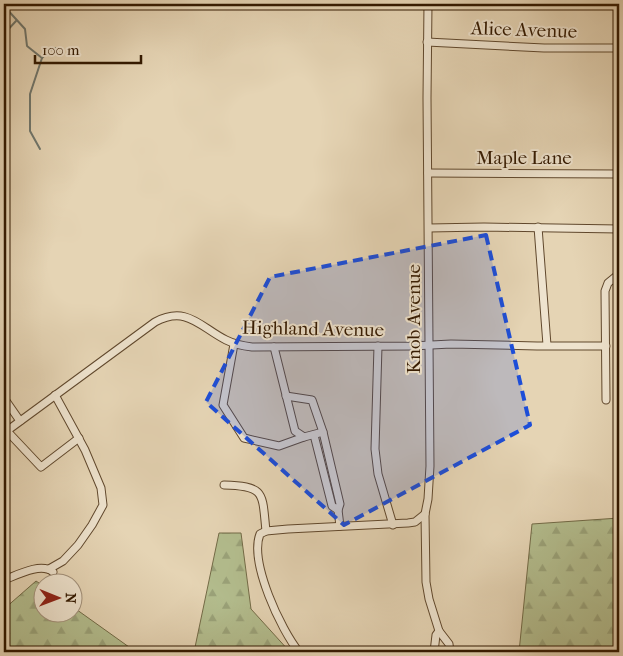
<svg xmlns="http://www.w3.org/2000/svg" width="623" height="656" font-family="'IM FELL French Canon',serif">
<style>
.forest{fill:url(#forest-firs);stroke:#736b47}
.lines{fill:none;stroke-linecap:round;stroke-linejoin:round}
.stream{stroke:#70776d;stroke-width:2}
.minor-casing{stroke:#60482d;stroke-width:9}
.minor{stroke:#eee3ce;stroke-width:7}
.marked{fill:#1d4ed8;fill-opacity:0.2;stroke:#1d4ed8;stroke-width:4;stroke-dasharray:10 6;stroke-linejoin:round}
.labels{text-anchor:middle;stroke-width:4;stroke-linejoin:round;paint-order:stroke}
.street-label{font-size:19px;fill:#331900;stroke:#eee3ce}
</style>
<defs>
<pattern id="forest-firs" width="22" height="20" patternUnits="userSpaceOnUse" patternTransform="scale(1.25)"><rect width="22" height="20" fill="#b3bd8e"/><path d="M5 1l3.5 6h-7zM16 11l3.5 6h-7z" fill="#9aa279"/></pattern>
</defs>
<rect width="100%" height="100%" fill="#e5d4b4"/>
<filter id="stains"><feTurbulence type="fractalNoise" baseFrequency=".004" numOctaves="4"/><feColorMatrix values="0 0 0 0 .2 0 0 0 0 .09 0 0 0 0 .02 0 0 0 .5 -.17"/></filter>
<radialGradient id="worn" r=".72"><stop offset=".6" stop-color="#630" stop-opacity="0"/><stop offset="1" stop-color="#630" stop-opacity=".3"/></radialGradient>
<g class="forest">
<polygon points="619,518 619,652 519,652 532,524"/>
<polygon points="219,533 241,533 251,609 290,652 194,652"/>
<polygon points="36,581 42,585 42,614 72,614 73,607 136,652 4,652 4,609"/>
</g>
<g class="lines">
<g class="stream">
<polyline points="4,6 25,29 27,46 42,58 50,50 56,48"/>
<polyline points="4,34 16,21"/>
<polyline points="4,123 6,139"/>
<polyline points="40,149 30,131 30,94 42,58"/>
</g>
<g class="minor-casing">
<g id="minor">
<polyline points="428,4 427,98 430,466 428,499 425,514 426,582 429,599 439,631 449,644 450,652"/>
<polyline points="427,42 544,48 619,48"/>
<polyline points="428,173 619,174"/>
<polyline points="538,227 547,345"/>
<polyline points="429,228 484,227 619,229"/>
<polyline points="234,344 223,405 244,438 279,446 304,437"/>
<polyline points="378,346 375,449 378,474 393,525"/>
<polyline points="274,347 295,431 304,437 323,432"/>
<polyline points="286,396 312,400 323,432 340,504 338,510 340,526"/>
<polyline points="4,398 20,421"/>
<polyline points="606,400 605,291 608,283 619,274"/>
<polyline points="7,431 41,467 79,438"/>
<path d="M4,433L155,322C187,305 200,327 226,340C234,344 243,346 252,347L412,346L451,344L537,346H606"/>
<polyline points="314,435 332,506 338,510"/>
<path d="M224,485C266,486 262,493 266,531"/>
<polyline points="49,569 63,561 78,545 92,525 103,505 101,488 85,450 55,395"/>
<path d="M4,580C17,575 41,562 53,572"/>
<path d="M299,652C281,630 249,562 260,534L266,531L288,529L408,523L415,522L425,514"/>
<polyline points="434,652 436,635 439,631"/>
</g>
</g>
<use href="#minor" class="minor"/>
</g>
<path class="marked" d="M486,235L530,425L344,525L206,402L270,277Z"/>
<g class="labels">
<g class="street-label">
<text transform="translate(524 29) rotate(2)" y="7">Alice Avenue</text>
<text x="524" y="164">Maple Lane</text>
<text transform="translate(413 319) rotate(-90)" y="7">Knob Avenue</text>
<text transform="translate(313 328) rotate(1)" y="7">Highland Avenue</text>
</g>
</g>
<rect width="623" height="656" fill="none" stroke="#e5d4b4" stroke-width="20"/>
<rect x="5" y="5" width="613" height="646" fill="none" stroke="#331900" stroke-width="2.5"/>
<rect x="10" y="10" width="603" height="636" fill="none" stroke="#331900"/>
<g transform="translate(58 598) rotate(91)"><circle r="24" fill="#eee3ce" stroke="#a3927c"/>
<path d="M0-4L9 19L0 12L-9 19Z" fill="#8f2418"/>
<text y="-8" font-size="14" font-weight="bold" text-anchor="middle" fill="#331900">N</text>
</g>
<path d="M35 55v8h106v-8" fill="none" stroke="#331900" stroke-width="2.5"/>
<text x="42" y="55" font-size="15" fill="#331900" stroke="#eee3ce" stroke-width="4" paint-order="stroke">100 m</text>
<rect width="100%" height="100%" filter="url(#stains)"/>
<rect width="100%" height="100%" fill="url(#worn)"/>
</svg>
